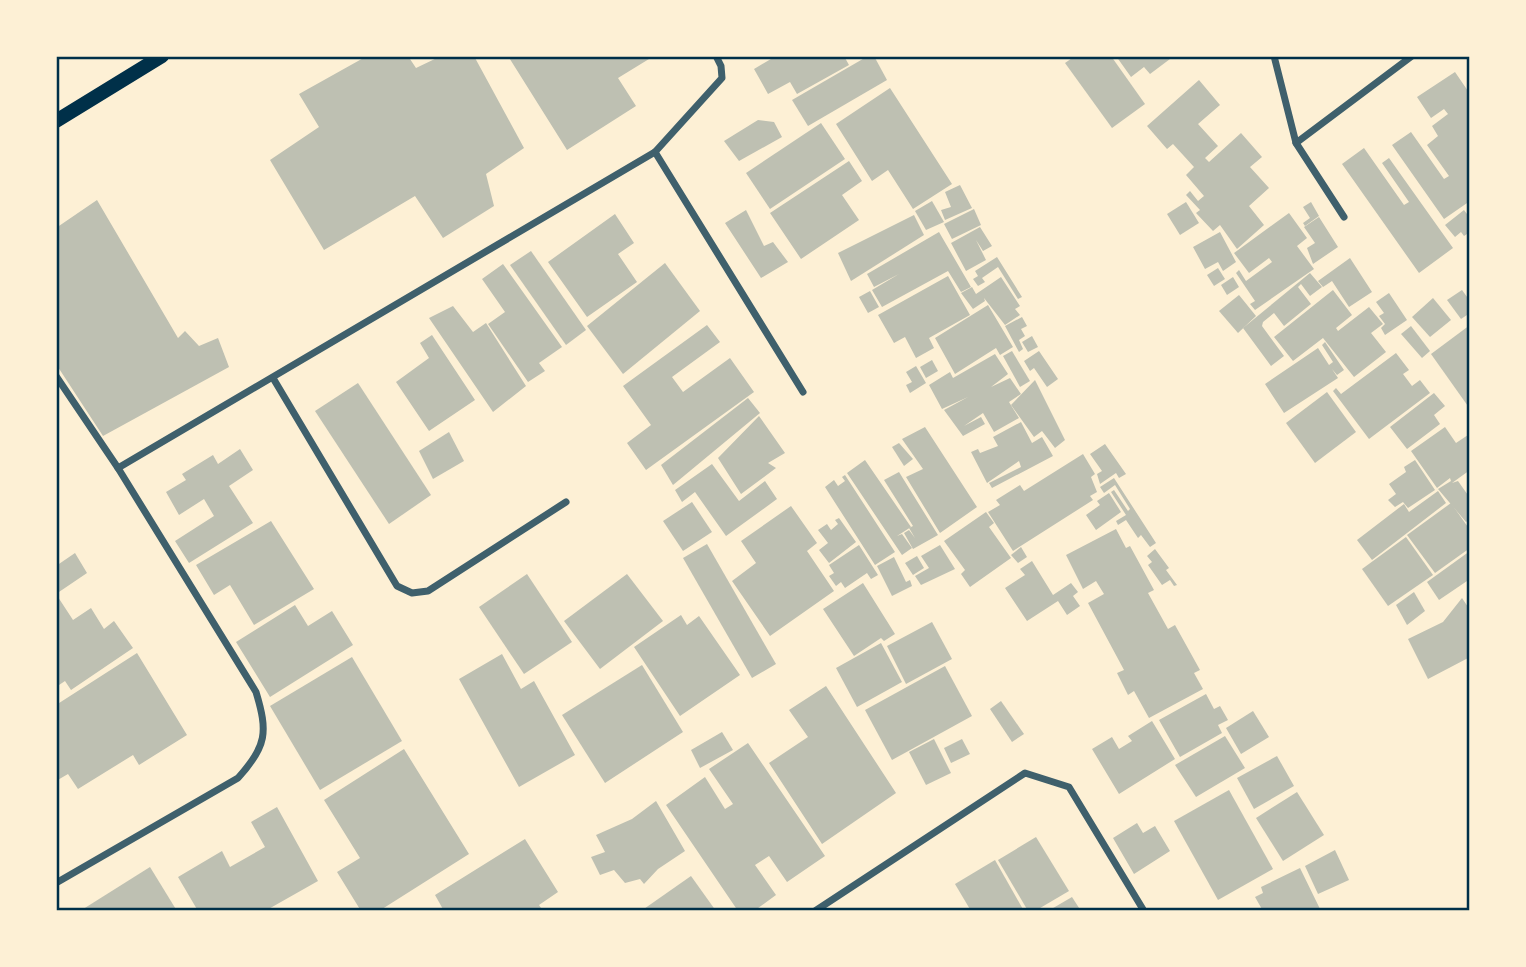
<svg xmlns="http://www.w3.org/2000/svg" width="1526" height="967" font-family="'DejaVu Sans',sans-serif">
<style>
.building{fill:#bec0b2}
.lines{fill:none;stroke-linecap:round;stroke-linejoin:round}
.minor{stroke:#3f606c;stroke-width:7}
.secondary{stroke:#003049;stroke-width:14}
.neatline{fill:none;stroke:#003049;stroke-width:2.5}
</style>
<rect width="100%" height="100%" fill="#fdf0d5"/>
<g class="building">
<polygon points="367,56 408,56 416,68 441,56 474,56 524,148 486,174 494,206 443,238 415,196 324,250 270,160 319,127 299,94"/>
<polygon points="508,56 647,56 649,59 618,78 636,106 567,150"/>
<polygon points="776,56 844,56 849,65 797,94 790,82 768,94 754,69"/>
<polygon points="868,56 874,56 887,80 808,126 792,100"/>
<polygon points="1075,56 1111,56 1145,104 1112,128 1065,63"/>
<polygon points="1116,56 1168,56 1170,59 1150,74 1144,67 1131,77"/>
<polygon points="1455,72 1470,94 1470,201 1444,219 1392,145 1411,132 1444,179 1449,176 1427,145 1438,136 1432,126 1448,114 1444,109 1431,118 1417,97"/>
<polygon points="1199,80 1220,105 1198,124 1218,146 1205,158 1209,162 1241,133 1262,157 1250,167 1269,188 1249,206 1264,225 1237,249 1220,225 1213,231 1196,213 1200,210 1186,195 1190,191 1198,201 1204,196 1186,175 1194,167 1173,144 1167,149 1147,126"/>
<polygon points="890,88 952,184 913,209 888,170 872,181 836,124"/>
<polygon points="758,120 774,122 782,137 739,161 724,141"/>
<polygon points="821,123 845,159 770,209 746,173"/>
<polygon points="1364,148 1404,205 1409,202 1382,163 1389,158 1453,248 1419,273 1342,164"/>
<polygon points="849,161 862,181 842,195 859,220 801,259 770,213"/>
<polygon points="960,185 972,208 945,220 941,210 951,207 945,192"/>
<polygon points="97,200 178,338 185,331 199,346 218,338 229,367 103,436 56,364 56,228"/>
<polygon points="932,201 944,222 926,230 915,211"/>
<polygon points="1186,202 1199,223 1180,235 1167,214"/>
<polygon points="1311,202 1319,216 1305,226 1303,223 1310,218 1303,207"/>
<polygon points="974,209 981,225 952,239 944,224"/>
<polygon points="746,210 764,246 773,242 788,262 761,278 725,223"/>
<polygon points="1464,210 1470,218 1470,232 1464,236 1461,232 1455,237 1445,225"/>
<polygon points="1289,213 1307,238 1297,246 1314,269 1255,310 1250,304 1255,301 1236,273 1239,270 1246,281 1272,262 1269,258 1249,273 1234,253"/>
<polygon points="615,214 634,243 618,254 637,282 587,317 548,262"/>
<polygon points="914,215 924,235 851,281 838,253"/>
<polygon points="1319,217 1338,247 1313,264 1307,248 1315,243 1304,227"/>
<polygon points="980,227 992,246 983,251 976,240 986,260 966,271 951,243"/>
<polygon points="939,232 971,287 961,292 948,271 882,307 872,290 899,274 874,287 867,274"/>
<polygon points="1220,232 1236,262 1223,271 1218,262 1205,269 1193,247"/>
<polygon points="531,251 586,330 566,345 510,265"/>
<polygon points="997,257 1022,297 1018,299 998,267 982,278 985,282 978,286 973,279 978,276 975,271"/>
<polygon points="1350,258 1372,292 1349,307 1332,281 1323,287 1318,281"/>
<polygon points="665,263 700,311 623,374 587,326"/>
<polygon points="503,264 562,347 539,363 545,371 528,382 488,324 505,312 482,279"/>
<polygon points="1218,268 1225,279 1214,286 1207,275"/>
<polygon points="1310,273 1322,287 1310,296 1301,284 1298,287 1311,304 1284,326 1274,313 1263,322 1262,326 1284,356 1271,366 1243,328"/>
<polygon points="948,276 970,315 929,338 934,348 916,358 905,337 894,343 878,315"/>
<polygon points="1001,277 1020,306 1015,309 1020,315 1005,325 984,298 985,301 973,309 961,293 972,287 976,294"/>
<polygon points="1233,277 1239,287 1227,295 1221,285"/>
<polygon points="1333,290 1352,315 1336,328 1338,331 1369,307 1383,324 1371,333 1386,352 1354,377 1323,338 1293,361 1274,337"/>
<polygon points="1462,290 1470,301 1470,313 1461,319 1447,300"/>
<polygon points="870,291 879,307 868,313 859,297"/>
<polygon points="1389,293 1407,320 1385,335 1381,328 1385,324 1379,316 1384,313 1376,302"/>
<polygon points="1239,295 1256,316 1238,333 1219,311"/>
<polygon points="1433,298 1451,320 1430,337 1412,317"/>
<polygon points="988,305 1013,347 1000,355 996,348 955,374 935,338"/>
<polygon points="453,306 473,332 486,323 526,386 493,412 429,318"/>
<polygon points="1022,317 1027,326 1021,329 1025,336 1019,340 1023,349 1019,352 1005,326"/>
<polygon points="707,325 720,342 672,377 683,392 730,358 754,392 646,470 627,443 651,425 623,386"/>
<polygon points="1470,325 1470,409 1431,354"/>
<polygon points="1411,326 1430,351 1422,358 1401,334"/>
<polygon points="432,335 475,400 429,431 396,382 429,358 420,343"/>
<polygon points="1032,336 1038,347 1028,352 1022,342"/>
<polygon points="1325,342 1344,370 1337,375 1332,369 1338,378 1284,413 1265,384 1318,348 1329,365 1333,362 1322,345"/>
<polygon points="1012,351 1030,381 1020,387 1003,356"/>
<polygon points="1039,351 1058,379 1047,387 1034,368 1030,371 1024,361"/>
<polygon points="1396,353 1409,370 1403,374 1412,386 1420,380 1430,393 1369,439 1333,391 1336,388 1341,394"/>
<polygon points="995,354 1008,374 991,387 1010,378 1021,394 1009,402 1019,418 994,432 983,413 964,426 981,417 985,424 963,436 944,410 968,397 942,409 929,385 950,372 953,378"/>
<polygon points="932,360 938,371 926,378 920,367"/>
<polygon points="916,366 926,383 910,393 906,385 912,382 906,372"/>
<polygon points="1035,380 1065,440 1055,448 1042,431 1034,437 1011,405"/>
<polygon points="358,383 431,495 389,524 315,411"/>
<polygon points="1327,392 1356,432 1315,463 1286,423"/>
<polygon points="1434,393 1445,406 1434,415 1440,424 1407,449 1390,427"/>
<polygon points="748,398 760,413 673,485 661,465"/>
<polygon points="759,416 785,453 768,463 776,468 741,494 718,458"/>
<polygon points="1021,422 1032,443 1042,437 1053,456 992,488 989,483 1021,467 1019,461 987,483 971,452 978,449 980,453 998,446 993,437"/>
<polygon points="925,427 977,507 940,533 906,477 923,469 902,439"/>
<polygon points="1445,427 1456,443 1468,435 1470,438 1470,470 1452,483 1458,481 1470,498 1470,519 1466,522 1438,489 1451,481 1450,478 1437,488 1411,451"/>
<polygon points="449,432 464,461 433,479 419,451"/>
<polygon points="899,443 913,459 904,466 892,447"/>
<polygon points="1105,444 1126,474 1119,478 1116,473 1100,484 1097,474 1102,471 1090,454"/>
<polygon points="240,449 253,470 229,486 253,523 189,563 175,541 214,516 204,499 179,515 166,492 186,480 182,474 213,455 218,464"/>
<polygon points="1083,454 1095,474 1091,477 1097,492 1090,496 1093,500 1013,551 988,512 1000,505 996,500 1020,485 1024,491"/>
<polygon points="865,460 911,527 897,536 902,534 912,548 902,555 847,473"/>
<polygon points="1415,460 1435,490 1408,508 1403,502 1395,507 1388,500 1396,494 1389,484 1406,472 1404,467"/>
<polygon points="712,464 739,501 765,481 777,499 726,536 695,492 682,502 675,490"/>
<polygon points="899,472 938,535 913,549 904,533 909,530 915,538 909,528 913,526 884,480"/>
<polygon points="845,475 895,552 875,565 825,487 834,480 838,486 845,481 842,477"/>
<polygon points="1114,478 1156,543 1150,547 1141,535 1138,538 1126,520 1118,525 1116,521 1126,515 1111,492 1114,490 1128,511 1130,509 1115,485 1104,493 1100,487"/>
<polygon points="1438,491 1446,503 1372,560 1357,540 1404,504 1409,512"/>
<polygon points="1109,493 1121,512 1096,530 1086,515 1100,505 1097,501"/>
<polygon points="692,502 712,532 683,551 663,521"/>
<polygon points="1451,503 1470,530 1470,548 1435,573 1407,535"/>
<polygon points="791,506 817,543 807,551 834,591 770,636 732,581 756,563 741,541"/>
<polygon points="986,512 994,523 989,527 1011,558 970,587 961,574 965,570 944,541"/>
<polygon points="839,518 856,542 829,563 819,550 828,543 818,530 827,524 831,530 838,524 835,520"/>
<polygon points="271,521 314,589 254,625 230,585 214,595 196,565"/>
<polygon points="1116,529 1126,548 1130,546 1154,590 1148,593 1168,629 1175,625 1200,670 1194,673 1203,689 1149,718 1134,691 1128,695 1117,673 1124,670 1088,603 1104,594 1096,581 1083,589 1066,555"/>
<polygon points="1406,537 1433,575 1388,606 1362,569"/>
<polygon points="707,544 776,664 752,678 683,558"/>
<polygon points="859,545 878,575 871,579 867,573 845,588 841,582 836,586 829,576 834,573 829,565"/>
<polygon points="940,545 955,569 921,585 915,576 929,568 921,556"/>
<polygon points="1021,547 1027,557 1018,563 1011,555"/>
<polygon points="1155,549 1169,568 1166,570 1177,585 1174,586 1170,580 1162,585 1148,565 1152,562 1147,556"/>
<polygon points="1470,551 1470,579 1439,600 1427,582"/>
<polygon points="75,553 87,573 56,594 73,620 91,608 104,629 114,621 133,648 71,690 65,681 56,687 56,566"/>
<polygon points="917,556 924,568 913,575 905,563"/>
<polygon points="894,557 906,582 910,580 912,586 892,596 877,566"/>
<polygon points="1032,561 1053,595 1071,583 1078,592 1073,596 1080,606 1067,615 1058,601 1027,621 1005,588 1025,575 1020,569"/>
<polygon points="527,574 572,642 524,674 479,607"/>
<polygon points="627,574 663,621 600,669 564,621"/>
<polygon points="863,583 895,634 884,641 881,638 854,656 823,609"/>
<polygon points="1414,592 1425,611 1407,625 1396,605"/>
<polygon points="1462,598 1470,610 1470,657 1428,679 1408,639 1443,622"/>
<polygon points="295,605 308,626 332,611 353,645 270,697 236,642"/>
<polygon points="681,615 687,625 699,616 740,675 680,716 634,647"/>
<polygon points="932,622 952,659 906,684 887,646"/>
<polygon points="881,643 902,682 857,707 836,668"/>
<polygon points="137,653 187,735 139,765 133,755 78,789 68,774 56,781 56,705"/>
<polygon points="502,654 521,689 534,681 575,755 519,787 459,679"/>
<polygon points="352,657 402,741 320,790 270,706"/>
<polygon points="642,665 683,732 605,783 562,715"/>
<polygon points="945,666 972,716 892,760 865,710"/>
<polygon points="826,686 896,793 822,844 769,763 808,737 789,710"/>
<polygon points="1206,694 1214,709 1220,706 1228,720 1218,725 1222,733 1180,757 1159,720"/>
<polygon points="1001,701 1024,734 1012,742 990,709"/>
<polygon points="1253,711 1269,737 1241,754 1226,728"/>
<polygon points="1152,721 1175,759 1119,794 1092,749 1112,737 1119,749 1132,741 1128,736"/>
<polygon points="722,732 733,750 700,768 691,750"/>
<polygon points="1225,736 1245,768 1196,797 1175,765"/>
<polygon points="934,739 951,773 926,785 909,752"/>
<polygon points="962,739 970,754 951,763 944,748"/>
<polygon points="748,743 825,856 787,882 769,856 755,865 776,895 754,911 738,911 666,805 705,777 725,809 733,804 709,769"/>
<polygon points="404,749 469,854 379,911 361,911 337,872 360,858 324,800"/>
<polygon points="1277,756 1294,786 1254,809 1237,778"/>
<polygon points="1229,790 1273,869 1218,900 1174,821"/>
<polygon points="1297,792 1324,835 1283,861 1256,818"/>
<polygon points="656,801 685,851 658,869 644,884 640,879 625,883 614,870 600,875 591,857 605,852 596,835 632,819"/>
<polygon points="277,807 318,881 265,911 198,911 178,877 222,851 230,867 265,847 251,822"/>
<polygon points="1137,823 1143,833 1155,826 1170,851 1134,874 1113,838"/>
<polygon points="1036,837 1069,891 1035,911 1028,911 998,860"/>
<polygon points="525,839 558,892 539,905 543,911 444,911 435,895"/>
<polygon points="1335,850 1349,880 1318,894 1305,866"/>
<polygon points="995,860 1024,911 971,911 955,884"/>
<polygon points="150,867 177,911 80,911"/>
<polygon points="1300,868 1321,911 1263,911 1255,897 1263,893 1261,887"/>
<polygon points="691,876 716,911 641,911"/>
<polygon points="1072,897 1081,911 1048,911"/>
</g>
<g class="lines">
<g class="minor">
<polyline points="1274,56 1296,143 1344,217"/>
<polyline points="1296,143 1412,56"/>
<polyline points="655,152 803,392"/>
<path d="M56,376L118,468L256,692C268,732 267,746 238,778L56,883"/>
<polyline points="273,378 397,586 412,593 428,591 566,502"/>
<polyline points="118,468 655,152 722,78 721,66 716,56"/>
<polyline points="815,911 1025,773 1069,787 1144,911"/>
</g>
<polyline class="secondary" points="56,121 162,56"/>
</g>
<rect width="1526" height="967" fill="none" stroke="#fdf0d5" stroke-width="116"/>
<rect x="58" y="58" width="1410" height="851" class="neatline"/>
</svg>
